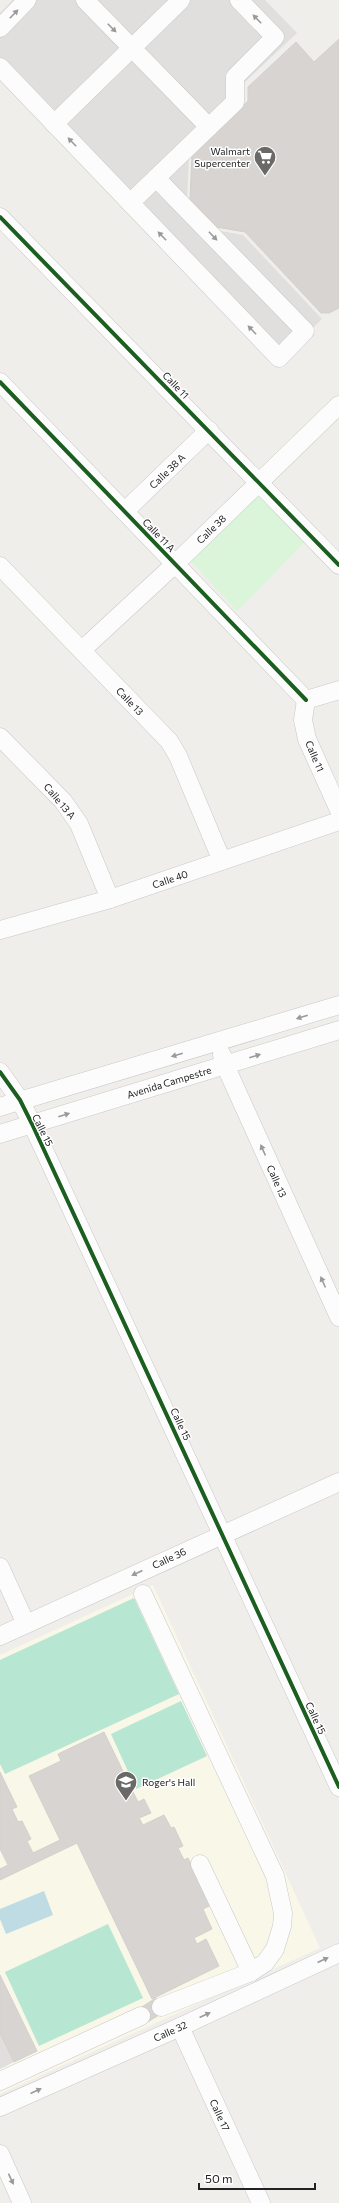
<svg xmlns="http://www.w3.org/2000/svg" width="339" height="2203" font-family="Commissioner,sans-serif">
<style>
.education{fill:#f8f7e8}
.park{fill:#daf5da}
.pitch{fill:#b7e6d2}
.parking{fill:#e0dfde}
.water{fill:#bfdbe3}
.building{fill:#d7d4d2;stroke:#d3d0cc}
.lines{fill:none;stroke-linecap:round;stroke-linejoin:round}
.minor-casing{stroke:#c9c8c7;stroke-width:19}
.minor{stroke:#fdfcfc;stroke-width:18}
.cycleway-casing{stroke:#fff;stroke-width:6}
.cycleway{stroke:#1b5e20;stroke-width:4}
.oneway{fill:#9a9a9a}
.labels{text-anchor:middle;stroke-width:3;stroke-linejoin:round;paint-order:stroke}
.poi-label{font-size:10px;fill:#222;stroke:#fff;text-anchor:end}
.street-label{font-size:10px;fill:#222;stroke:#fff}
</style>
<rect width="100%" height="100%" fill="#f0eeeb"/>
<polygon class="education" points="153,1585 320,1948 0,2094 0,1655"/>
<polygon class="park" points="258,491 306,541 237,611 188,558"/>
<g class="pitch">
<polygon points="134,1598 179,1694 5,1774 0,1764 0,1660"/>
<polygon points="181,1701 207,1756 136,1789 111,1734"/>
<polygon points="108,1924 143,1998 39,2046 5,1972"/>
</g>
<g class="parking">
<polygon points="13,0 265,0 297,33 244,83 244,100 189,154 187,200 215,230 243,235 322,319 278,363 0,74 0,13"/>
<polygon points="0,2033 14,2062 0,2069"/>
</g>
<polygon class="water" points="44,1891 53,1915 6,1934 0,1919 0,1909"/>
<g class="building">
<polygon points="339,39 339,308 329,313 321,313 245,232 216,227 190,199 192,155 248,101 248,87 296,42 314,62"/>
<polygon points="104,1732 138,1802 144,1799 151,1813 139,1818 143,1825 164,1815 171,1828 174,1827 183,1846 178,1848 184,1860 188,1858 211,1905 203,1909 212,1929 194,1938 197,1944 206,1939 219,1966 152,1999 77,1843 0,1880 0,1869 8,1865 0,1849 0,1772 17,1807 12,1809 18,1822 22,1821 31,1839 27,1841 33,1853 60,1840 29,1776 61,1761 58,1754"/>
<polygon points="0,1975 37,2051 14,2062 0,2033"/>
<polygon points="156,1998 164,2012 146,2023 137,2010"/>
</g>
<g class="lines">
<g class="minor-casing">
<g id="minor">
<polyline points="85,0 209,127"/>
<polyline points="0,28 27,0"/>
<polyline points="0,67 279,358 305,331 156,178"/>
<polyline points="54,124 181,0"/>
<polyline points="130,203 235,102 235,77 275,37 239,0"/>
<polyline points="0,217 339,565"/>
<polyline points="0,382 306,700"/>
<polyline points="125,511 209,430"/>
<polyline points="0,566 169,741 178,756 222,861"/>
<polyline points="82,650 175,564 339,405"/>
<polyline points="306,700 303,720 307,739 339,810"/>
<polyline points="306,700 339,690"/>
<polyline points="0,737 63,801 79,824 110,899"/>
<polyline points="0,930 110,899 339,821"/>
<polyline points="222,1055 225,1065 339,1317"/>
<polyline points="0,1072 20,1100 32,1124 339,1787"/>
<polyline points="0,1107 339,1005"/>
<polyline points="0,1134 339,1030"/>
<polyline points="0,1567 26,1624"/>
<polyline points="143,1594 275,1876 283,1913 282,1926 275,1949 265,1963 251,1972 161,2007"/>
<polyline points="0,1636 339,1482"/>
<polyline points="200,1864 251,1972"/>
<polyline points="180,2027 261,2203"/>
<polyline points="0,2081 141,2016"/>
<polyline points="0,2107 180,2027 339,1953"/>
<polyline points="0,2154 22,2203"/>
</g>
</g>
<use href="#minor" class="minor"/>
<g class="cycleway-casing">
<g id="cycleway">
<polyline points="0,217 339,565"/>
<polyline points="0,382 306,700"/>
<polyline points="0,1072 20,1100 32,1124 339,1787"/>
</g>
</g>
<use href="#cycleway" class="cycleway"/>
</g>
<defs><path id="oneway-solid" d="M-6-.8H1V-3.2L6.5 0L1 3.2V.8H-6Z"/></defs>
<g class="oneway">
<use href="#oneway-solid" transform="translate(14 14) rotate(-46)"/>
<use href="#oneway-solid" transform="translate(257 19) rotate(-134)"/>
<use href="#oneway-solid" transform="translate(112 28) rotate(45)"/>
<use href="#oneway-solid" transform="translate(72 142) rotate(-134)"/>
<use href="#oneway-solid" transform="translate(162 236) rotate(-134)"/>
<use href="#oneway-solid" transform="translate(213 236) rotate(46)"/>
<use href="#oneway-solid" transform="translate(252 330) rotate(-134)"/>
<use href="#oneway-solid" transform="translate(302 1017) rotate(163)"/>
<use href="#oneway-solid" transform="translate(177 1055) rotate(164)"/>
<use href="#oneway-solid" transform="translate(255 1056) rotate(-17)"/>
<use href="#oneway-solid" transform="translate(64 1115) rotate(-17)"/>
<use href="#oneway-solid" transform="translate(263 1150) rotate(-114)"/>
<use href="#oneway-solid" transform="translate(323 1282) rotate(-114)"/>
<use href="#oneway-solid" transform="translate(137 1573) rotate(155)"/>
<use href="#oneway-solid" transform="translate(323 1960) rotate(-25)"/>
<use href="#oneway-solid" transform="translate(205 2015) rotate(-25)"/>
<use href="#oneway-solid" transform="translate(36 2091) rotate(-24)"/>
<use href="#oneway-solid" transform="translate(11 2179) rotate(65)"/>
</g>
<defs>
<g id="supermarket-pin" transform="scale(1.15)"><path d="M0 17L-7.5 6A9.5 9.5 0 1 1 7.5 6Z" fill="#6a6968" stroke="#fff"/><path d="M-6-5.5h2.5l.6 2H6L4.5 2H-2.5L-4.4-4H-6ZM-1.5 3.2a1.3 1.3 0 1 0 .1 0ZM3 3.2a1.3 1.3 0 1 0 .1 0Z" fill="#fff"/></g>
<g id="school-pin" transform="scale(1.15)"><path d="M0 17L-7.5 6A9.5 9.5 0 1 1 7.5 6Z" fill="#6a6968" stroke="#fff"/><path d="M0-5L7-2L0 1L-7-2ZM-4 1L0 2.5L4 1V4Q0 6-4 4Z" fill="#fff"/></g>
</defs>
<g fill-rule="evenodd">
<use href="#supermarket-pin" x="265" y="157"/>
<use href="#school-pin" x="126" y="1782"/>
</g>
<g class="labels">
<g class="poi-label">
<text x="250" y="155">Walmart<tspan x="250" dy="12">Supercenter</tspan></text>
<text x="142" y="1786" text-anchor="start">Roger's Hall</text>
</g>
<g class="street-label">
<text transform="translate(176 385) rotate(46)" y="4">Calle 11</text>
<text transform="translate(167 471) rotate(-44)" y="4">Calle 38 A</text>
<text transform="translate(211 529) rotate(-44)" y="4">Calle 38</text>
<text transform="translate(159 535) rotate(46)" y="4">Calle 11 A</text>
<text transform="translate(130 701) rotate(46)" y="4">Calle 13</text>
<text transform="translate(315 756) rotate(67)" y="4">Calle 11</text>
<text transform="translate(60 801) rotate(50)" y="4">Calle 13 A</text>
<text transform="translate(170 879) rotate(-19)" y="4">Calle 40</text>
<text transform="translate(169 1082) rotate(-17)" y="4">Avenida Campestre</text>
<text transform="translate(43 1130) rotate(64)" y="4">Calle 15</text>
<text transform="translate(277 1181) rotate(66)" y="4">Calle 13</text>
<text transform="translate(181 1424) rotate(65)" y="4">Calle 15</text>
<text transform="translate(169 1558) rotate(-25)" y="4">Calle 36</text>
<text transform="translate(316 1718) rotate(65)" y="4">Calle 15</text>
<text transform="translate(170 2031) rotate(-24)" y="4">Calle 32</text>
<text transform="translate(220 2115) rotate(65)" y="4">Calle 17</text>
</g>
</g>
<path d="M199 2183v6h116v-6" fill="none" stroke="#222222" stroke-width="2"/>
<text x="205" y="2183" font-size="12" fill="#222222" stroke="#ffffff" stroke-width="3" paint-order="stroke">50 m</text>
</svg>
